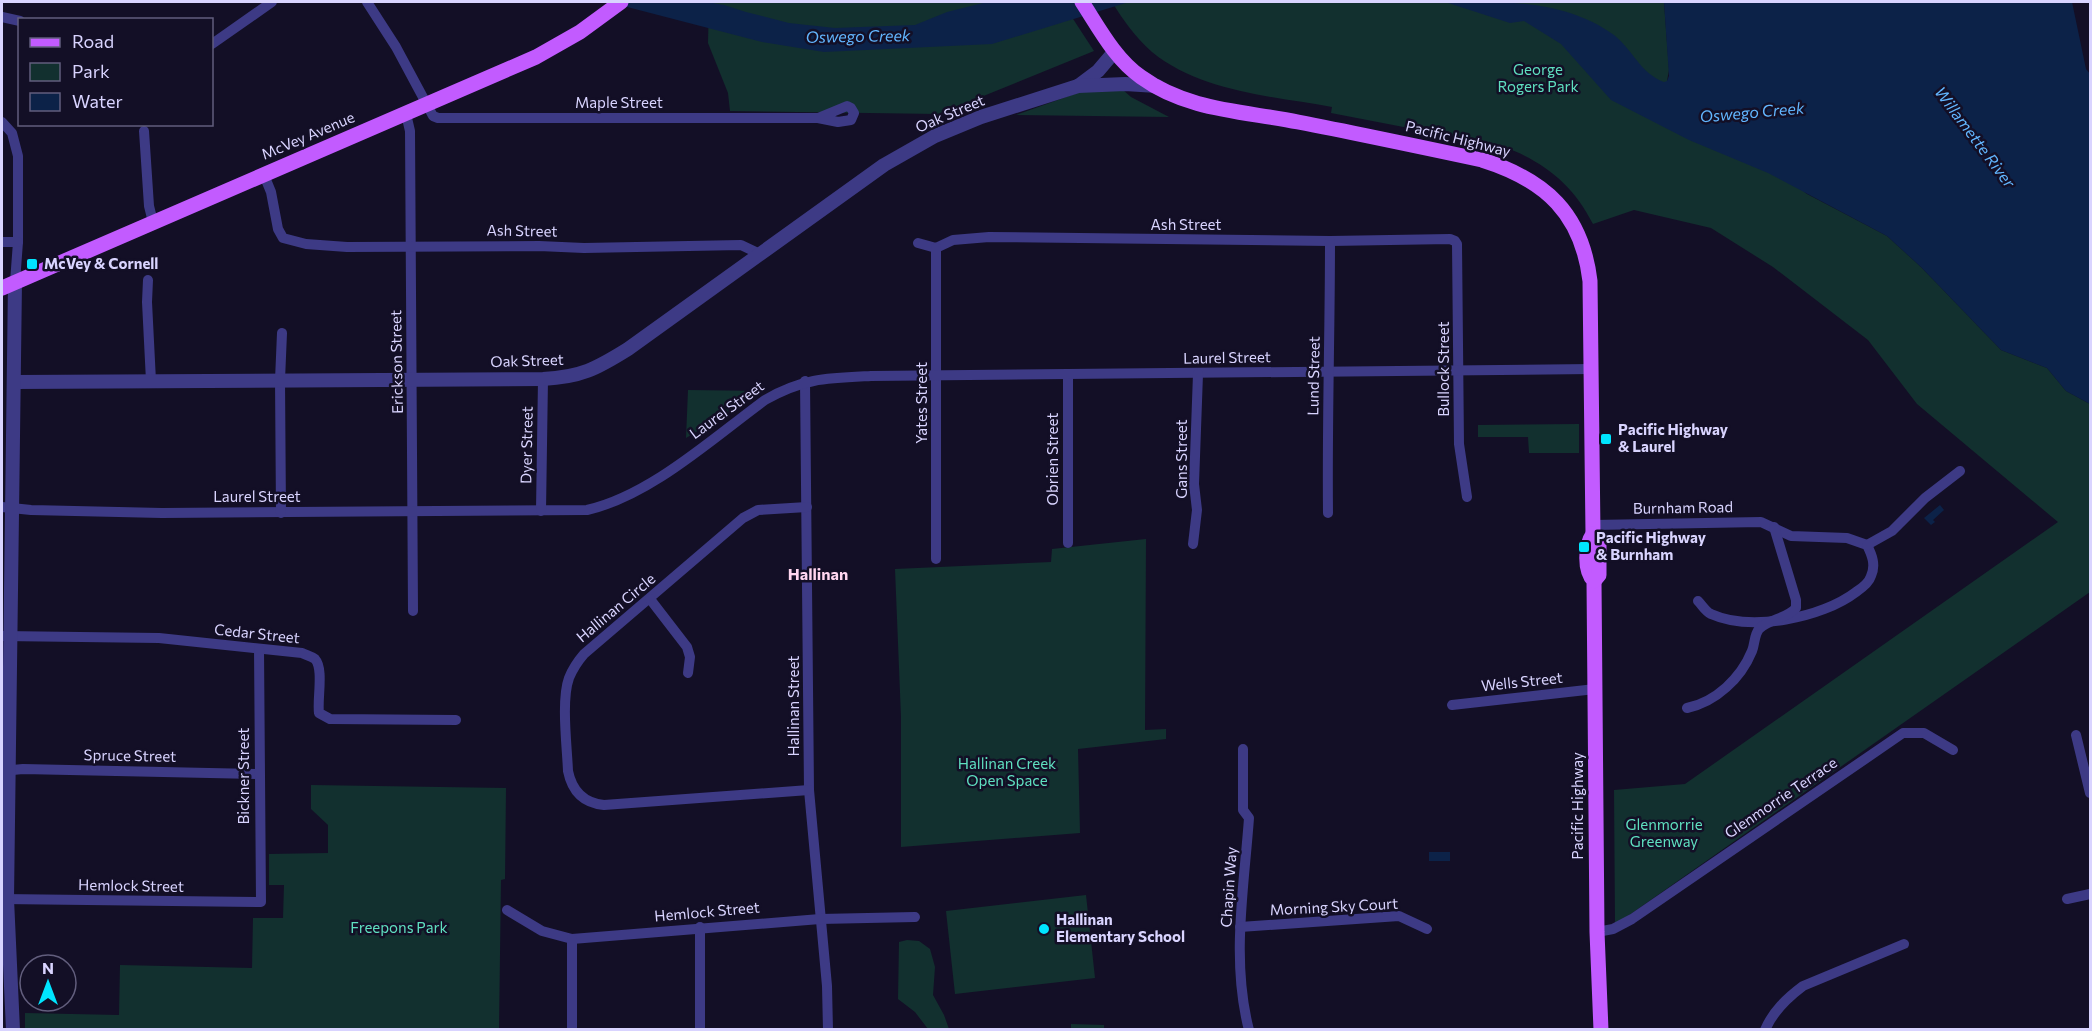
<svg xmlns="http://www.w3.org/2000/svg" width="2092" height="1031" font-family="Commissioner,sans-serif">
<style>
.green{fill:#12302f}
.water{fill:#0c2248}
.lines{fill:none;stroke-linecap:round;stroke-linejoin:round}
.minor{stroke:#3d3a85;stroke-width:10}
.tertiary{stroke:#3d3a85;stroke-width:14}
.primary{stroke:#c25bff;stroke-width:15}
.poi-dot{fill:#00e5ff;stroke:#130f26;stroke-width:2}
.labels{text-anchor:middle;stroke-width:5;stroke-linejoin:round;paint-order:stroke}
.park-label{font-size:15px;fill:#5fe0c0;stroke:#130f26}
.street-label{font-size:15px;fill:#d9d4ff;stroke:#130f26}
.poi-label{font-size:15px;font-weight:bold;fill:#d9d4ff;stroke:#130f26;text-anchor:start}
.water-label{font-size:16px;font-style:italic;fill:#62b6ff;stroke:#130f26}
.neighbourhood-label{font-size:16px;font-weight:bold;fill:#ffd6f0;stroke:#130f26}
</style>
<rect width="100%" height="100%" fill="#130f26"/>
<g class="green">
<polygon points="709,2 1062,2 1094,51 939,114 730,111 728,93 708,43"/>
<path d="M1112,2H1664L1669,70L1667,81L1807,194L1887,236L1921,267L2001,350L2047,368L2066,391L2090,404V592L1615,925L1614,790L1685,784L2058,522L1917,404L1868,340L1773,267L1711,228L1634,210L1593,224C1573,184 1543,161 1502,146L1331,113L1332,107C1272,96 1201,92 1152,52C1136,38 1123,20 1112,2Z"/>
<polygon points="1123,90 1131,97 1169,117 1016,115 1080,92"/>
<polygon points="688,390 764,391 686,438"/>
<polygon points="1579,424 1579,453 1529,453 1528,437 1478,437 1478,425"/>
<polygon points="1146,539 1145,730 1166,729 1166,739 1078,749 1080,833 901,847 901,717 895,569 1051,562 1052,549"/>
<polygon points="311,785 506,788 505,879 501,880 499,1029 25,1029 25,1013 119,1015 120,965 252,968 253,918 283,918 284,885 269,885 269,854 328,853 328,825 311,809"/>
<polygon points="1086,895 1095,978 955,994 946,911"/>
<polygon points="907,940 919,941 930,949 935,967 933,995 944,1015 949,1029 928,1029 915,1012 898,999 899,942"/>
<polygon points="1071,1024 1104,1025 1104,1029 1071,1029"/>
</g>
<g class="water">
<polygon points="608,2 707,2 724,5 746,12 789,23 835,28 915,25 947,12 987,2 1129,2 992,44 824,52 762,42"/>
<path d="M1445,2C1505,1 1565,0 1614,35C1633,50 1640,73 1664,82L1667,81L1669,76L1664,2H2072L2086,69L2090,74V404L2066,391L2047,368L2001,350L1921,267L1887,236L1768,173L1689,140L1611,100L1561,44L1524,21L1510,23Z"/>
<polygon points="1940,505 1944,510 1933,520 1935,522 1931,525 1924,518"/>
<rect x="1429" y="852" width="21" height="9"/>
</g>
<g class="lines">
<g class="minor">
<polyline points="367,2 396,47 433,116 438,118 818,118 838,122 851,120 854,113 851,108 847,106 818,118"/>
<polyline points="2,17 20,21"/>
<polyline points="212,44 272,2"/>
<polyline points="406,114 410,131 413,611"/>
<polyline points="2,122 12,133 18,156 18,242 15,282"/>
<polyline points="144,131 149,206 153,222"/>
<polyline points="264,175 271,192 278,229 283,238 306,244 347,247 539,246 584,248 741,245 760,254"/>
<polyline points="2,242 18,242"/>
<polyline points="918,243 936,248 953,240 989,237 1330,241 1450,239 1455,241 1457,244 1459,444 1467,497"/>
<polyline points="936,248 936,559"/>
<polyline points="148,280 147,302 151,381"/>
<polyline points="1068,374 1068,543"/>
<polyline points="805,381 809,790 827,986 828,1030"/>
<path d="M2,507L31,510L162,513L587,510C650,496 713,438 765,400C803,378 828,378 871,376L1592,369"/>
<path d="M807,507L758,510L743,518L584,654C578,661 573,668 569,678C561,700 567,746 568,771C572,791 583,803 604,805L809,790"/>
<polyline points="541,511 543,379"/>
<polyline points="281,513 280,380 282,333"/>
<path d="M1328,513C1327,422 1330,331 1330,241"/>
<path d="M1593,525L1761,522L1791,536L1847,538L1867,545C1872,555 1876,565 1871,576C1869,583 1862,588 1856,592C1822,618 1751,632 1711,614C1706,612 1702,605 1698,601"/>
<polyline points="1193,544 1197,510 1194,484 1198,374"/>
<polyline points="1867,545 1892,531 1925,498 1960,471"/>
<polyline points="650,599 687,647 690,657 688,673"/>
<path d="M2,636L159,638L302,653C306,655 311,656 315,659C324,669 317,699 319,713L330,719L456,720"/>
<polyline points="1452,705 1595,689"/>
<path d="M1687,708C1716,702 1741,678 1752,651C1755,644 1754,635 1759,629C1769,619 1786,619 1796,608V600L1774,527"/>
<polyline points="2076,735 2090,793"/>
<path d="M1243,749V810L1249,818C1244,888 1231,961 1249,1030"/>
<polyline points="2,771 23,769 259,774"/>
<polyline points="2,899 261,902 259,649"/>
<polyline points="2067,899 2090,894"/>
<polyline points="507,910 542,931 572,939 820,919 915,917"/>
<polyline points="1240,927 1399,916 1427,929"/>
<polyline points="1597,932 1613,929 1632,919 1903,733 1924,733 1953,750"/>
<polyline points="572,1030 572,939"/>
<polyline points="700,1030 700,927"/>
<path d="M1765,1030C1773,1011 1787,998 1803,986L1904,944"/>
</g>
<g class="tertiary">
<polyline points="1078,86 1098,71 1115,51"/>
<path d="M15,382L543,379C581,377 596,369 628,349L884,165L935,136L981,117L1078,86L1125,84L1157,86"/>
<polyline points="13,1030 7,899 15,282"/>
</g>
<g class="primary">
<path d="M1082,2C1099,28 1115,59 1141,77C1188,111 1244,111 1298,122C1360,134 1421,147 1482,160C1546,180 1582,214 1590,281L1593,534C1585,546 1584,570 1594,581L1597,932L1601,1030"/>
<polyline points="2,288 536,57 580,32 621,2"/>
<polyline points="1593,534 1599,541 1599,575 1594,581"/>
</g>
</g>
<g class="poi-dot">
<rect x="26" y="258" width="12" height="12" rx="3"/>
<rect x="1600" y="433" width="12" height="12" rx="3"/>
<rect x="1578" y="541" width="12" height="12" rx="3"/>
<circle cx="1044" cy="929" r="6"/>
</g>
<g class="labels">
<g class="park-label">
<text x="1538" y="75">George<tspan x="1538" dy="17">Rogers Park</tspan></text>
<text x="1007" y="769">Hallinan Creek<tspan x="1007" dy="17">Open Space</tspan></text>
<text x="1664" y="830">Glenmorrie<tspan x="1664" dy="17">Greenway</tspan></text>
<text x="399" y="933">Freepons Park</text>
</g>
<g class="street-label">
<text x="619" y="108">Maple Street</text>
<text transform="translate(950 114) rotate(-23)" y="5">Oak Street</text>
<text transform="translate(308 136) rotate(-23)" y="5">McVey Avenue</text>
<text transform="translate(1458 139) rotate(14)" y="5">Pacific Highway</text>
<text x="1186" y="230">Ash Street</text>
<text transform="translate(522 231) rotate(1)" y="5">Ash Street</text>
<text transform="translate(1227 358) rotate(-1)" y="5">Laurel Street</text>
<text transform="translate(527 361) rotate(-2)" y="5">Oak Street</text>
<text transform="translate(397 362) rotate(-91)" y="5">Erickson Street</text>
<text transform="translate(1444 369) rotate(-90)" y="5">Bullock Street</text>
<text transform="translate(1314 376) rotate(-89)" y="5">Lund Street</text>
<text transform="translate(922 403) rotate(-90)" y="5">Yates Street</text>
<text transform="translate(727 410) rotate(-36)" y="5">Laurel Street</text>
<text transform="translate(527 445) rotate(-89)" y="5">Dyer Street</text>
<text transform="translate(1053 459) rotate(-90)" y="5">Obrien Street</text>
<text transform="translate(1182 459) rotate(-90)" y="5">Gans Street</text>
<text x="257" y="502">Laurel Street</text>
<text transform="translate(1683 508) rotate(-1)" y="5">Burnham Road</text>
<text transform="translate(616 608) rotate(-40)" y="5">Hallinan Circle</text>
<text transform="translate(257 634) rotate(6)" y="5">Cedar Street</text>
<text transform="translate(1522 682) rotate(-6)" y="5">Wells Street</text>
<text transform="translate(794 706) rotate(-90)" y="5">Hallinan Street</text>
<text transform="translate(130 756) rotate(1)" y="5">Spruce Street</text>
<text transform="translate(244 776) rotate(-90)" y="5">Bickner Street</text>
<text transform="translate(1781 798) rotate(-34)" y="5">Glenmorrie Terrace</text>
<text transform="translate(1578 806) rotate(-90)" y="5">Pacific Highway</text>
<text transform="translate(131 886) rotate(1)" y="5">Hemlock Street</text>
<text transform="translate(1229 887) rotate(-86)" y="5">Chapin Way</text>
<text transform="translate(1334 907) rotate(-3)" y="5">Morning Sky Court</text>
<text transform="translate(707 912) rotate(-5)" y="5">Hemlock Street</text>
</g>
<g class="poi-label">
<text x="44" y="269">McVey &amp; Cornell</text>
<text x="1618" y="435">Pacific Highway<tspan x="1618" dy="17">&amp; Laurel</tspan></text>
<text x="1596" y="543">Pacific Highway<tspan x="1596" dy="17">&amp; Burnham</tspan></text>
<text x="1056" y="925">Hallinan<tspan x="1056" dy="17">Elementary School</tspan></text>
</g>
<g class="water-label">
<text transform="translate(858 36) rotate(-1)" y="6">Oswego Creek</text>
<text transform="translate(1752 112) rotate(-5)" y="6">Oswego Creek</text>
<text transform="translate(1975 137) rotate(53)" y="6">Willamette River</text>
</g>
<g class="neighbourhood-label">
<text x="818" y="580">Hallinan</text>
</g>
</g>
<rect width="2092" height="1031" fill="none" stroke="#d9d4ff" stroke-width="6"/>
<rect x="18" y="18" width="195" height="108" fill="#130f26" stroke="#625e7d" stroke-width="1.5"/>
<rect x="30" y="38" width="30" height="9" fill="#c25bff" stroke="#625e7d" stroke-width="1.5"/>
<text x="72" y="48" font-size="18" fill="#d9d4ff">Road</text>
<rect x="30" y="63" width="30" height="18" fill="#12302f" stroke="#625e7d" stroke-width="1.5"/>
<text x="72" y="78" font-size="18" fill="#d9d4ff">Park</text>
<rect x="30" y="93" width="30" height="18" fill="#0c2248" stroke="#625e7d" stroke-width="1.5"/>
<text x="72" y="108" font-size="18" fill="#d9d4ff">Water</text>
<g transform="translate(48 983)"><circle r="28" fill="#130f26" stroke="#625e7d" stroke-width="1.5"/>
<path d="M0-4.5L10 22L0 15L-10 22Z" fill="#00e5ff"/>
<text y="-9" font-size="16" font-weight="bold" text-anchor="middle" fill="#d9d4ff">N</text>
</g>
</svg>
